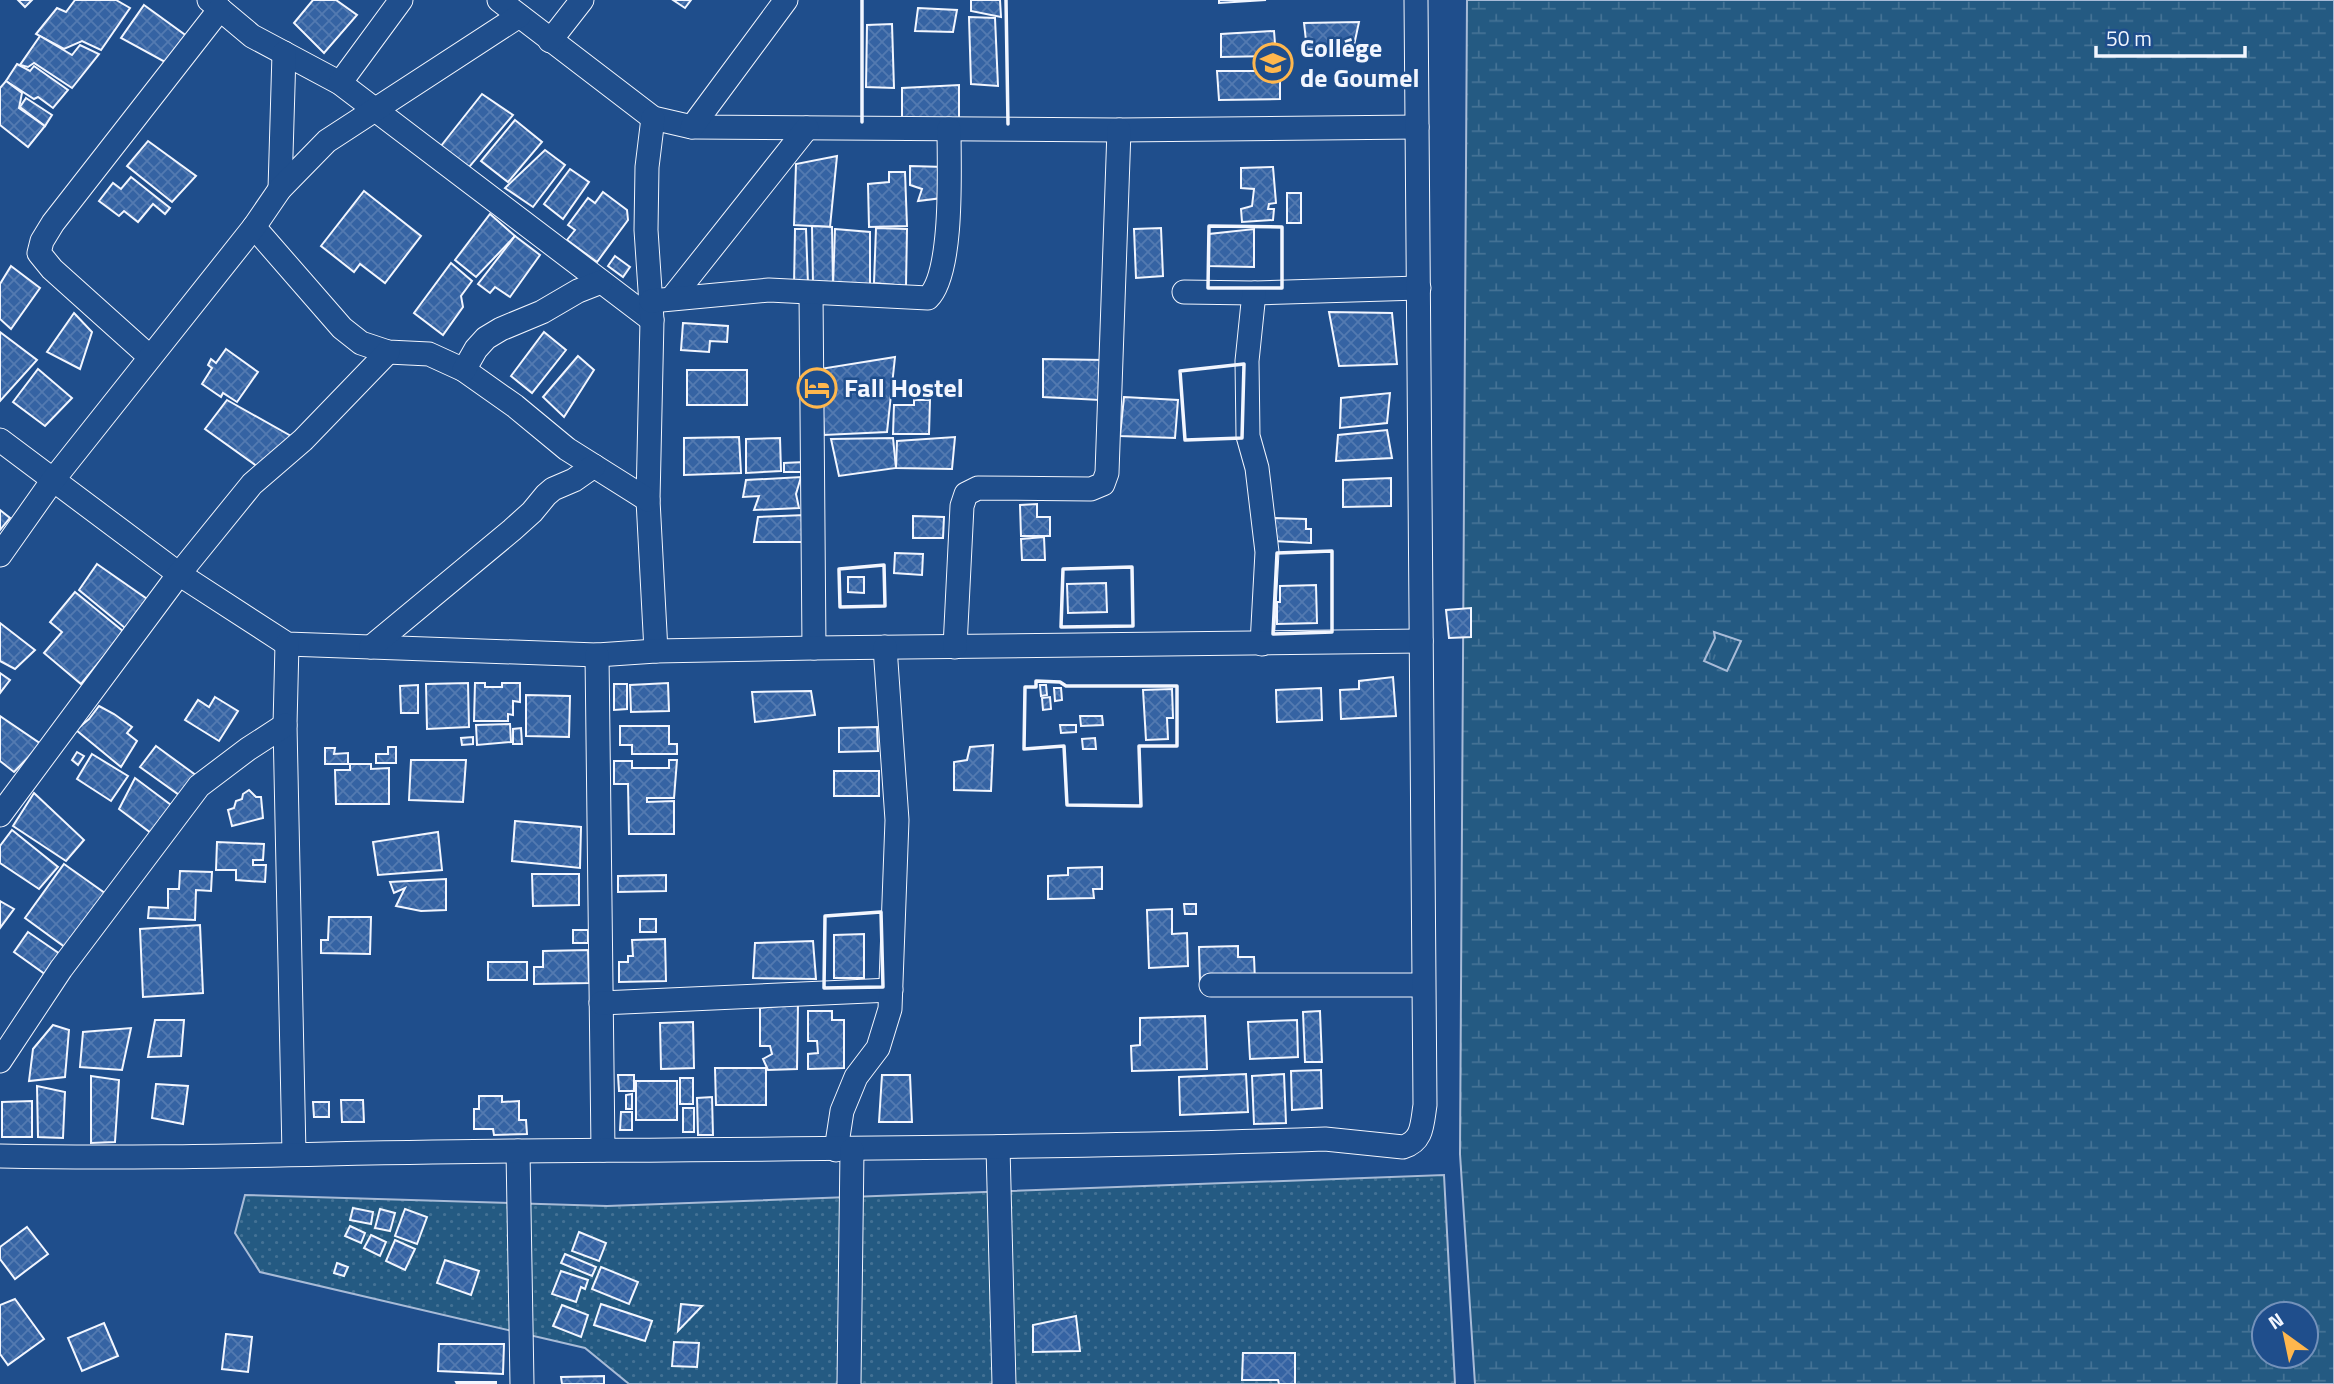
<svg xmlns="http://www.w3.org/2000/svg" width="2334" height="1384" font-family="'Titillium Web',sans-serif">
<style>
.wetland{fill:url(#wetland-marsh);stroke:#a8bbd7;stroke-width:2;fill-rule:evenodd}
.park{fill:url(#park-tufts);stroke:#a8bbd7;stroke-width:2}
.garden{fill:url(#garden-dots);stroke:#a8bbd7;stroke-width:2}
.building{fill:url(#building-cross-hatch);stroke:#f2f6ff;stroke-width:2}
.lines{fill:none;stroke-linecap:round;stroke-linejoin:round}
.minor-casing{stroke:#f2f6ff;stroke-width:25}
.minor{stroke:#1f4e8c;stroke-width:23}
.wall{stroke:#f2f6ff;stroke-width:3.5}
.labels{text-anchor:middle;stroke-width:5;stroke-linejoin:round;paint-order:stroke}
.poi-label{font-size:26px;font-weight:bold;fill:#f2f6ff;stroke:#1f4e8c;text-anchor:start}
</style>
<defs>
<pattern id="wetland-marsh" width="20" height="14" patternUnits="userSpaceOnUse" patternTransform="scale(1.75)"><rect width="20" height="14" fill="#245a82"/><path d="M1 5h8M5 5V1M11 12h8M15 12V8" fill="none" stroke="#447295"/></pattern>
<pattern id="park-tufts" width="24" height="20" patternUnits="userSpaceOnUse" patternTransform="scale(1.75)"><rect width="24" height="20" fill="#245a82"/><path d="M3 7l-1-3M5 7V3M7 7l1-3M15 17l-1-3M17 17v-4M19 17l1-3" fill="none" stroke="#447295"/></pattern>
<pattern id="garden-dots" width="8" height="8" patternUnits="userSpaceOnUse" patternTransform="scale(1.75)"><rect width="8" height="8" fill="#245a82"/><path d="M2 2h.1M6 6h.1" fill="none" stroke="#447295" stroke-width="1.8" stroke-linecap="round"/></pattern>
<pattern id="building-cross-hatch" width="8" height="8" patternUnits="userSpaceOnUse" patternTransform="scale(1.75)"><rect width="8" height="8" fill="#3563a3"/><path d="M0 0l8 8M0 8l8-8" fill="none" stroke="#537ab1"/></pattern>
</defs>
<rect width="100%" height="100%" fill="#1f4e8c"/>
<path class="wetland" d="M1467,0H2334V1384H1475L1460,1154ZM2264,1314H2306V1356H2264Z"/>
<polygon class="park" points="1714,632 1741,641 1727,671 1704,661 1715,638"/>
<polygon class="garden" points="1444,1175 1455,1384 629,1384 585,1348 260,1272 235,1233 245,1195 607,1206"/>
<g class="building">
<polygon points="18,0 32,0 25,7"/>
<polygon points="75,0 116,0 130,8 101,50 82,41 64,49 36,34 57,8 66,12"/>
<polygon points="313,0 336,0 357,15 324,53 294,23"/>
<polygon points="673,0 691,0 685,8"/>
<polygon points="971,0 1000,0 1001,17 971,11"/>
<polygon points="1219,0 1266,0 1219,3"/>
<polygon points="144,5 188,37 165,62 121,38"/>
<polygon points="918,8 957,10 953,32 915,31"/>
<polygon points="969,17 995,18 998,86 971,84"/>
<polygon points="1359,22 1353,50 1307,49 1304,23"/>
<polygon points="892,24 894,88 866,87 867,25"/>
<polygon points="1274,31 1276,56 1221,57 1221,34"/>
<polygon points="40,36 72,55 80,45 99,54 72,88 34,63 28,67 20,65"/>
<polygon points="17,64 30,71 34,66 68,90 53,108 38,97 34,99 6,81"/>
<polygon points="1217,71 1280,71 1280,99 1219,100"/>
<polygon points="6,81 22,93 19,108 45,126 28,147 0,125 0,88"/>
<polygon points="959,85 959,120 902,118 902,88"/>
<polygon points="482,94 513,115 465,172 437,151"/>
<polygon points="26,98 52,115 45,126 20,107"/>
<polygon points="515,120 542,142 508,182 481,161"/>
<polygon points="148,141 196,176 172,202 127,166"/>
<polygon points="545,150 565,165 533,207 505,188"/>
<polygon points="837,156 830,227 794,225 796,164"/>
<polygon points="910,166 945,167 942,198 918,201 922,189 910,185"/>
<polygon points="1273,167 1276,203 1269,204 1268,209 1274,209 1273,220 1242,222 1241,209 1252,206 1254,189 1241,188 1241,168"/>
<polygon points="570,169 589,182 563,219 544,204"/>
<polygon points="889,172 905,172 907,226 869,227 868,184 889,182"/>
<polygon points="131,177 170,208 165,214 153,204 138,222 124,211 119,216 99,201 113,183 121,189"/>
<polygon points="364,191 421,236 385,283 360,264 354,272 321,246"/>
<polygon points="603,192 627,210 628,220 597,262 567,240 575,230 568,225 588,198 595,203"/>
<rect x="1287" y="193" width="14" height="30"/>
<polygon points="490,214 515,236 476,277 455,260"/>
<polygon points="812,226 832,227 833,286 813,285"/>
<polygon points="876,228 907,229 906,286 874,283"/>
<polygon points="1161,228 1163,276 1136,278 1134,229"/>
<polygon points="795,229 806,229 808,284 794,285"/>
<polygon points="835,229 870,232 870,284 833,286"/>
<polygon points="1254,229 1254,267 1208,266 1209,234"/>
<polygon points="515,236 540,255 510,297 495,287 490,293 478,284"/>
<polygon points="615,256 630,267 623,277 608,266"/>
<polygon points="451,263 472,281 461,296 463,307 443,335 414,313"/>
<polygon points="11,266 40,288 11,329 0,319 0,284"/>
<polygon points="1329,312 1392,313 1397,364 1339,366"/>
<polygon points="74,313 92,332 80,369 47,352"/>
<polygon points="683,323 728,326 727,342 710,341 709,352 681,350"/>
<polygon points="0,332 37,360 0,401"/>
<polygon points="544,332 566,350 532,393 511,376"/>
<polygon points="226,349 258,372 237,402 223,393 221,397 202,384 212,368 208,365 211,359 216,363"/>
<polygon points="578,356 594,370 564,417 543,397"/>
<polygon points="895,357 887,432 824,435 820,369"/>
<polygon points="1043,359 1104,360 1100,400 1043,397"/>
<polygon points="38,369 72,398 45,426 13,402"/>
<rect x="687" y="370" width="60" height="35"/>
<polygon points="1390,393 1387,423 1340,428 1341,398"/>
<polygon points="1124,397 1178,400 1175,438 1120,436"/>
<polygon points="227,400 291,436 265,472 205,429"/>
<polygon points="914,400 930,400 929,434 893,434 894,405 914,405"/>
<polygon points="1387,430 1392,458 1336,461 1338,435"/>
<polygon points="739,437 741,473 684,475 684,438"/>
<polygon points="955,437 952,469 896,468 897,441"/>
<polygon points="780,438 781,471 746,473 746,439"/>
<polygon points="893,438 896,468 839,476 831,439"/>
<polygon points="804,462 804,472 784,472 784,463"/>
<polygon points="801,477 796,494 799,508 754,510 759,496 743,497 746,480"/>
<polygon points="1391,478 1391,506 1343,507 1343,480"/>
<polygon points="1037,504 1037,517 1050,517 1050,536 1021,536 1020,505"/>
<polygon points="0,510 10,518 0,530"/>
<polygon points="805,515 804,542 754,542 758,517"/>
<polygon points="913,516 944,517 943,538 913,538"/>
<polygon points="1274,518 1306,519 1306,529 1311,529 1311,543 1273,541"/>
<polygon points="1044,537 1045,560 1022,560 1021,539"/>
<polygon points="895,553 923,554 922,575 894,573"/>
<polygon points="97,564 150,601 125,628 79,590"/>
<polygon points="848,577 864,577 864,593 848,592"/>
<polygon points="1106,583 1107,612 1068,613 1067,584"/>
<polygon points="1316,585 1317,623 1277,624 1277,602 1280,602 1280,586"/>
<polygon points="75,592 124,632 81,684 44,653 62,632 50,622"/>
<polygon points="1471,608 1471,637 1449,638 1446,610"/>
<polygon points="0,623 35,650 15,669 0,661"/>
<polygon points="0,673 10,680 0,693"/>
<polygon points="1393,677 1396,716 1341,719 1340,690 1359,689 1359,681"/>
<polygon points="468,683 469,727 427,729 426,684"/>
<polygon points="475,683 485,683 485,687 502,687 502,683 520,683 520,702 513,701 513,715 508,714 508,721 474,721"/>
<polygon points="668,683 669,711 631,712 630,685"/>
<polygon points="614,684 627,684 627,709 614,710"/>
<polygon points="418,685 418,713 401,713 400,686"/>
<polygon points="1040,685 1046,685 1047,695 1041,696"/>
<polygon points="1054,688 1061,688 1062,700 1055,701"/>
<polygon points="1321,688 1322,720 1277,722 1276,690"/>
<polygon points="1172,689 1173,718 1167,718 1168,739 1146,740 1143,690"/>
<polygon points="811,691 815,715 755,722 752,692"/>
<polygon points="526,695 570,696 569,737 526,736"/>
<polygon points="215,697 238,711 219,741 185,720 198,700 209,707"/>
<polygon points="1050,697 1051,709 1043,710 1042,698"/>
<polygon points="99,706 114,714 132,727 127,733 137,741 121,767 76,730 89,719"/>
<polygon points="0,716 41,744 14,772 0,761"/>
<polygon points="1080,716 1102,716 1103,725 1081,726"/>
<polygon points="510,724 511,742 477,745 476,725"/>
<polygon points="1060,725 1076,725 1076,732 1061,733"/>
<polygon points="620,726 669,726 669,744 677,744 677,754 632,754 632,745 620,745"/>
<polygon points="877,727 878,751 839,752 839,728"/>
<polygon points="521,728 522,744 513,744 513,729"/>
<polygon points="473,737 473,744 462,745 461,738"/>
<polygon points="1095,738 1096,749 1083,749 1082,739"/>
<polygon points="993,745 991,791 954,790 954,762 967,760 970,747"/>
<polygon points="156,746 197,776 182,797 140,767"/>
<polygon points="388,747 396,747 396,763 376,763 376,754 388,754"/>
<polygon points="325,748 335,748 334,754 348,753 348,764 325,764"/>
<polygon points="77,752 84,756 78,765 72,760"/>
<polygon points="92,754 128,776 111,801 77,779"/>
<polygon points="411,760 466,760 463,802 409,800"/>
<polygon points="669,760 677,760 674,798 647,798 647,802 674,801 674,834 629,834 628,784 614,784 614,761 632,761 632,768 669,768"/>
<polygon points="350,764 371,764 371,769 389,768 389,804 336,804 335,770 350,770"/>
<rect x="834" y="771" width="45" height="25"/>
<polygon points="135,778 175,808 155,836 119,809"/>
<polygon points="249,790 256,797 261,797 263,818 232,826 228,810 234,808 236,801 242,799 243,794"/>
<polygon points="34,793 84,840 66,861 13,826"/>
<polygon points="515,821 581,827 580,868 512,861"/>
<polygon points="12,830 58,867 39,889 0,863 0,846"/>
<polygon points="438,832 442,870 378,875 373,842"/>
<polygon points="217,842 264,844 263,860 253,860 253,865 266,865 265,882 236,880 236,870 216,870"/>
<polygon points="64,864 109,896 69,950 25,918"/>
<polygon points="1102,867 1102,889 1093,889 1094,898 1048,899 1048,876 1068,875 1068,868"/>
<polygon points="180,871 212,872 211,891 196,890 195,920 148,918 149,907 168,908 168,889 179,889"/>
<polygon points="532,874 579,874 579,905 533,906"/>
<polygon points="666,875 666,891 618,892 618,876"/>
<polygon points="446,879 446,910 421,911 396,906 405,888 394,893 390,882"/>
<polygon points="0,901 14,909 0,928"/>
<polygon points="1184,904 1196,904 1196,914 1185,914"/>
<polygon points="1172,909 1172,934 1187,933 1188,966 1149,968 1147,910"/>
<polygon points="329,917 371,917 370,954 321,953 321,940 328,940"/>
<rect x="640" y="919" width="16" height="13"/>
<polygon points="200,925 203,993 143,997 140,929"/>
<rect x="573" y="930" width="15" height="13"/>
<polygon points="28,932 63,956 49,977 14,952"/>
<polygon points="864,934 864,978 834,978 834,935"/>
<polygon points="665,939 666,981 619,982 619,962 628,962 628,956 633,956 632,940"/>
<polygon points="813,941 816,979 753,978 755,943"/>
<polygon points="1238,946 1238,957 1254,957 1255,981 1200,983 1199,947"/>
<polygon points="588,950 589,983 534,984 534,967 543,967 543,951"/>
<rect x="488" y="962" width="39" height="18"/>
<polygon points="798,1004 797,1069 768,1070 763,1059 772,1054 770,1046 760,1046 760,1008"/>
<polygon points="808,1011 832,1011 832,1020 844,1020 844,1068 808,1069 808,1054 818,1053 817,1041 808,1041"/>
<polygon points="1320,1011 1322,1062 1305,1062 1303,1012"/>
<polygon points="1205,1016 1207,1069 1132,1071 1131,1046 1140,1045 1140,1018"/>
<polygon points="155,1020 184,1020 181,1056 148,1057"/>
<polygon points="1297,1020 1298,1057 1250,1059 1248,1022"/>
<polygon points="693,1022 694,1068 661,1069 660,1023"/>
<polygon points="53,1025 69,1030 65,1077 29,1081 33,1049"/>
<polygon points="131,1028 122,1070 80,1067 83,1032"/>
<polygon points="715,1068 766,1068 766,1105 716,1105"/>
<polygon points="1321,1070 1322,1108 1292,1110 1291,1071"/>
<polygon points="1246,1074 1248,1112 1180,1115 1179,1077"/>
<polygon points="1284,1074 1286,1123 1254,1124 1252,1076"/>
<polygon points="618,1075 634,1075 634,1091 619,1091"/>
<polygon points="882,1075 910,1075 912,1122 879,1122"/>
<polygon points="91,1076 119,1080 115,1142 91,1143"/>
<rect x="680" y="1078" width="13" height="26"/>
<rect x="636" y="1081" width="41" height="39"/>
<polygon points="156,1084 188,1086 183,1124 152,1118"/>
<polygon points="37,1086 65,1092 63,1138 38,1137"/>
<polygon points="632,1094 632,1109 626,1109 626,1095"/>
<polygon points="479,1096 502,1096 502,1102 519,1101 519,1120 526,1120 527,1134 494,1135 493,1129 474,1129 474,1109 479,1109"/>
<polygon points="712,1097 713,1135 698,1135 697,1098"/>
<polygon points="341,1100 363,1100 364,1122 342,1122"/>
<polygon points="32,1101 32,1137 2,1137 2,1102"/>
<polygon points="313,1102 329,1102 329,1117 314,1117"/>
<rect x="683" y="1108" width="11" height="24"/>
<polygon points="621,1112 632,1112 632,1130 620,1130"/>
<polygon points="353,1208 373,1212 371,1224 350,1220"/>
<polygon points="380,1209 395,1213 390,1231 375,1228"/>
<polygon points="405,1209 427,1217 417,1244 395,1236"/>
<polygon points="350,1226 365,1233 361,1243 345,1236"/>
<polygon points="27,1227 48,1254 15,1279 0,1259 0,1247"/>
<polygon points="579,1232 606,1243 599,1261 572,1251"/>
<polygon points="371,1235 386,1242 380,1256 364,1248"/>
<polygon points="395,1240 415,1249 405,1270 386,1261"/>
<polygon points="565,1254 596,1267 592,1276 561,1263"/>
<polygon points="445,1260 479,1271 471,1295 437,1283"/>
<polygon points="337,1263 348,1267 344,1276 334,1273"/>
<polygon points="601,1267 638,1282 629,1304 592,1289"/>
<polygon points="561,1271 588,1280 585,1289 581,1287 576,1302 552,1294"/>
<polygon points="15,1299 44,1339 8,1365 0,1354 0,1305"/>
<polygon points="601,1304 652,1321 645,1341 594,1325"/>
<polygon points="681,1304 702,1306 678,1331"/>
<polygon points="562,1305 588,1315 581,1337 553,1326"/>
<polygon points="1076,1316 1080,1351 1033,1352 1033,1325"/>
<polygon points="104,1323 118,1356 82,1371 68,1338"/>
<polygon points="226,1334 252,1337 248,1372 222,1369"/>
<polygon points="674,1342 699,1343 697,1367 672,1366"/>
<polygon points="439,1344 504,1344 503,1374 438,1371"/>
<polygon points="1243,1353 1295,1353 1295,1384 1279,1384 1278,1380 1242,1380"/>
<polygon points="604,1376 604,1384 562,1384 561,1377"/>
<polygon points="456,1382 496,1382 496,1384 457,1384"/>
</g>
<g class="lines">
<g class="minor-casing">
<g id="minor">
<polyline points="209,0 252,36 340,83 652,320"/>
<polyline points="499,0 653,118 692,127 1119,130 1417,127"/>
<polyline points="550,41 582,0"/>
<polyline points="340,83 401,0"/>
<polyline points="653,118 647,167 646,230 652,320 648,500 656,651"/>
<polyline points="692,127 786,0"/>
<polyline points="280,189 284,53"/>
<polyline points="254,227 342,328 361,343 388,352 429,354 464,370 515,406 567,449 648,500"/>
<polyline points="1184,292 1254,293 1419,288"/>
<polyline points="811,293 814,648"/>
<polyline points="1254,293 1247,361 1248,436 1257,468 1267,552 1262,644"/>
<polyline points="672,298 807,128"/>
<path d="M651,301L769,290L928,298C954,273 949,166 949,129"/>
<polyline points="150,357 52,269 39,253 42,241 53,223 220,9"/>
<polyline points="464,370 476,349 486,338 501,329 542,312 578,291 601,282"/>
<polyline points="0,440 179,574 287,644 597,655 656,651 814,648 1421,641"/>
<polyline points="0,555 53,480 254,227 280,189 327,141 519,16"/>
<polyline points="287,644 285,725 294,1154"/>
<polyline points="371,647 512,530 532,512 546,495 553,489 574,480 594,466"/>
<polyline points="955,647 962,506 966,494 978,488 1091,489 1103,484 1107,473 1119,130"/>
<polyline points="597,655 603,1150"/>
<polyline points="0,815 179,574 252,484 303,440 388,352"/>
<polyline points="1211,985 1423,985"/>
<polyline points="601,1003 891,990"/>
<polyline points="0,1061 61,969 199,786 248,749 285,725"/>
<polyline points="998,1147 1004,1384"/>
<polyline points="836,1150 842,1111 856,1077 878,1048 890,1009 897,820 885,647"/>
<polyline points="518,1151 522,1384"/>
<path d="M0,1156C173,1160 346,1152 519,1151C788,1149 1056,1148 1325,1139L1403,1147C1423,1141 1422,1124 1425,1105L1416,0"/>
<polyline points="849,1384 852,1150"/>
</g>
</g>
<use href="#minor" class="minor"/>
<g class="wall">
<polyline points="862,0 862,122"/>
<polyline points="1006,0 1008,124"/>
<polygon points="1209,226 1282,227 1282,288 1208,288"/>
<polygon points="1244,364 1242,438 1185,440 1180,371"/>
<polygon points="1332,551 1332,632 1273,634 1277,553"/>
<polygon points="884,565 885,606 840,607 839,569"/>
<polygon points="1132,567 1133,626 1061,627 1063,569"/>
<polygon points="1036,681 1060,682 1066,686 1177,686 1177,746 1139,746 1141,806 1067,805 1064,746 1024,749 1025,687 1036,687"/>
<polygon points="881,912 883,987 824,988 825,916"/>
</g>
</g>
<defs>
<g id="school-ring" transform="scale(2.0125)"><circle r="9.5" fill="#1f4e8c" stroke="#ffb74d" stroke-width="1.5"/><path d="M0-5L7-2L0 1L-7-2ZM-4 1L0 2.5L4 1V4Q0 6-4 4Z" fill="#ffb74d"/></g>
<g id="hotel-ring" transform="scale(2.0125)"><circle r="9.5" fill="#1f4e8c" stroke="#ffb74d" stroke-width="1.5"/><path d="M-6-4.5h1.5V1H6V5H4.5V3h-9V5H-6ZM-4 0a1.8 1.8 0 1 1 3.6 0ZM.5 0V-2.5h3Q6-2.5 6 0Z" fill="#ffb74d"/></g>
</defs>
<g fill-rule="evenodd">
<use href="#school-ring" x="1273" y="63"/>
<use href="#hotel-ring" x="817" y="388"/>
</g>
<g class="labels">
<g class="poi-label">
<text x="1300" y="57">Collége<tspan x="1300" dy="30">de Goumel</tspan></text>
<text x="844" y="397">Fall Hostel</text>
</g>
</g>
<g transform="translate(2285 1335) rotate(327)"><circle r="33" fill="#1f4e8c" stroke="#7391ba" stroke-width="2"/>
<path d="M0-5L12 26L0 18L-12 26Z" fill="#ffb74d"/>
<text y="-10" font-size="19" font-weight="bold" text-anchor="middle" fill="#f2f6ff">N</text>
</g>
<path d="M2096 46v10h149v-10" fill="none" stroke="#f2f6ff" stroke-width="3.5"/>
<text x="2106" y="46" font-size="21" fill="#f2f6ff" stroke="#1f4e8c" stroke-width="5" paint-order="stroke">50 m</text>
</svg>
